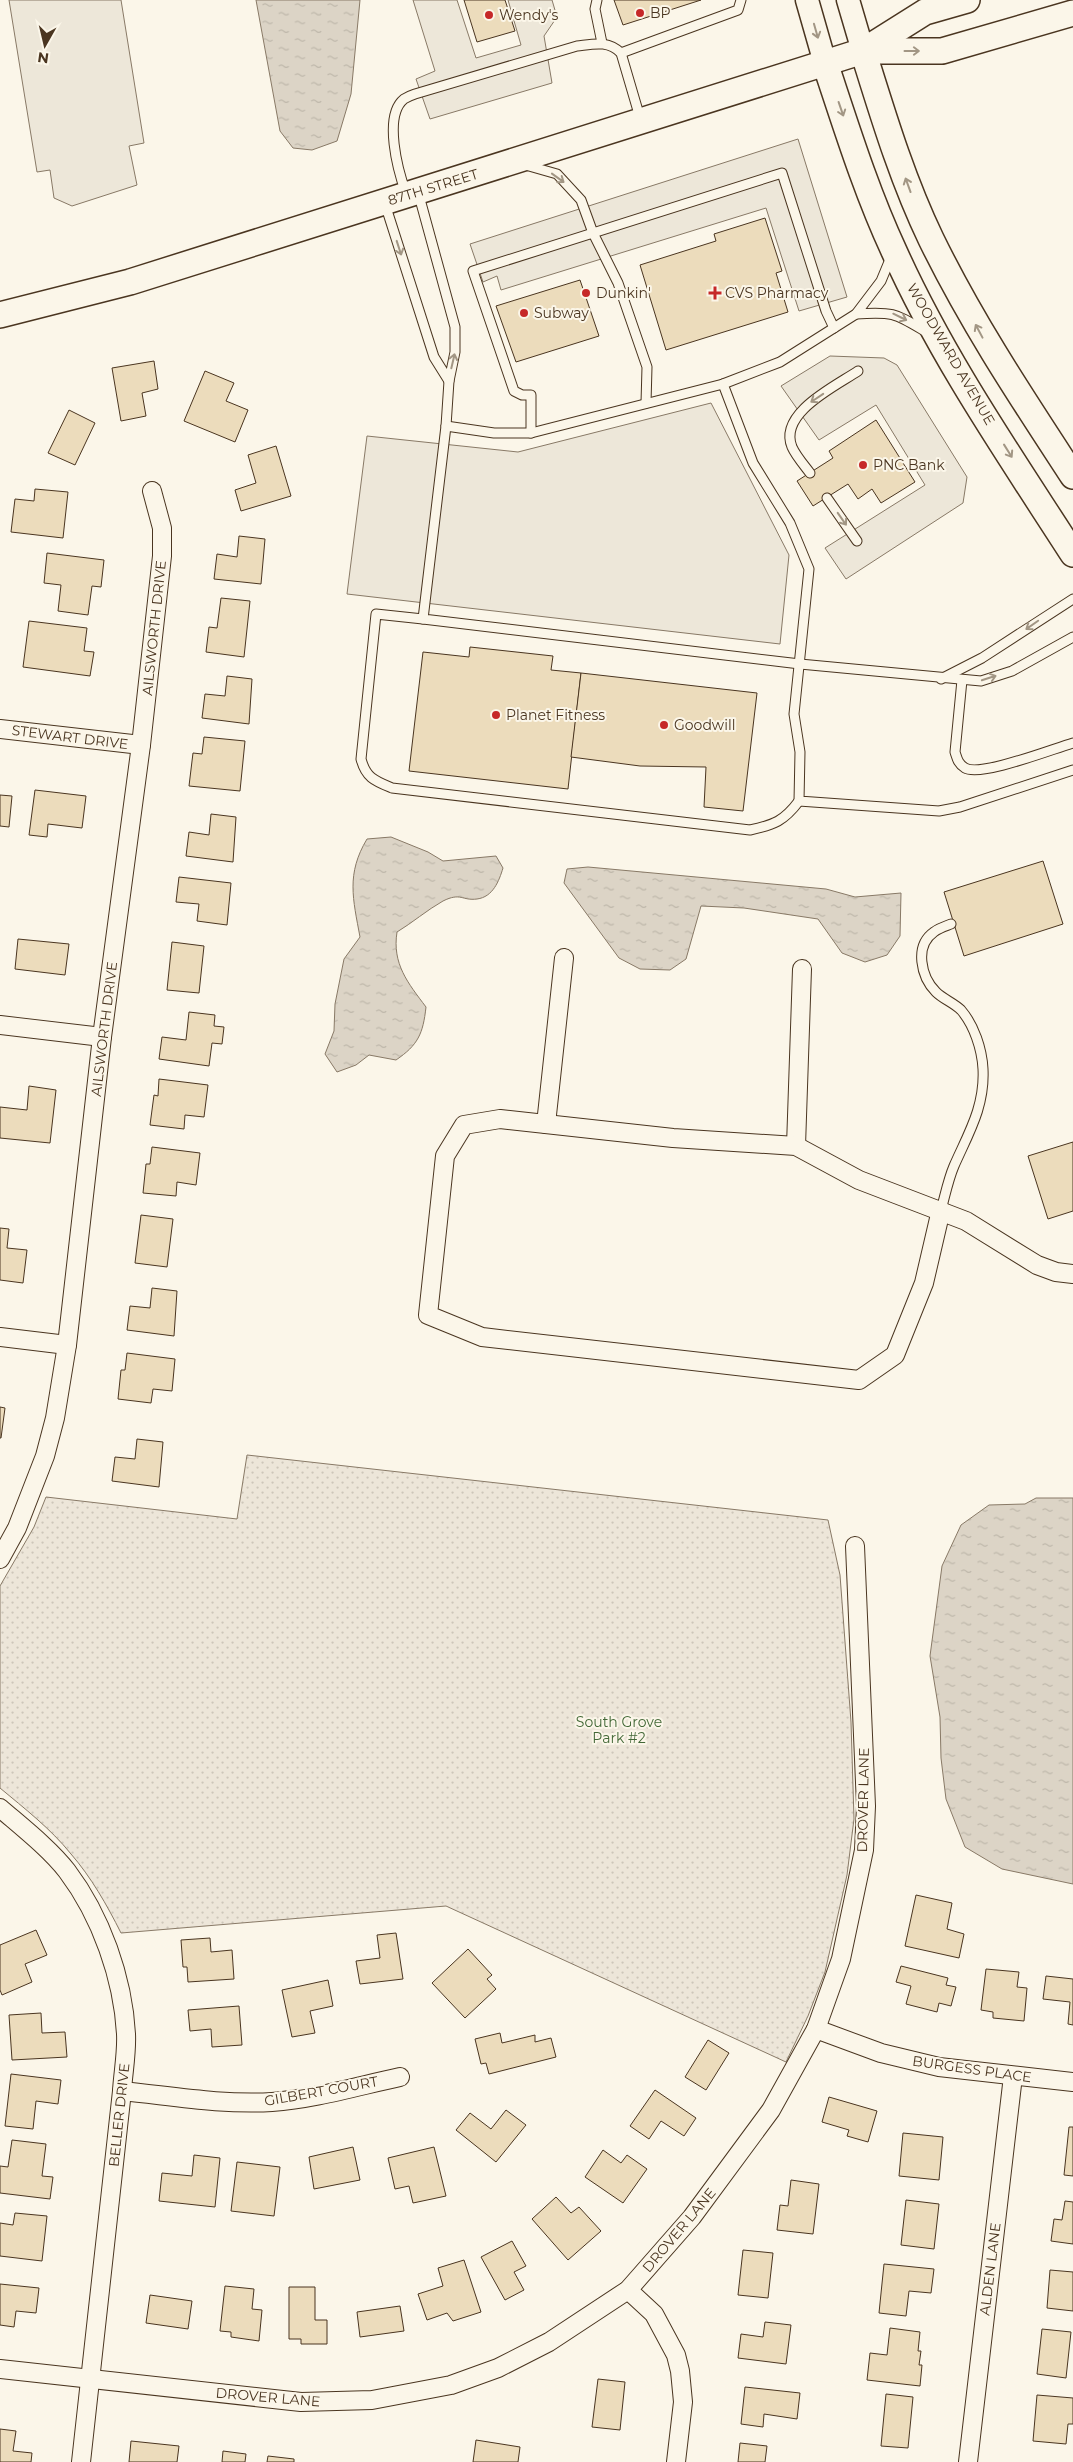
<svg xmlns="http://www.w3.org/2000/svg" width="1073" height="2462" font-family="Montserrat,sans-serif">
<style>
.park{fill:url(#park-dots);stroke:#887966}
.parking{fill:#ede7d9;stroke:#887966}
.water{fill:url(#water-ripples);stroke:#887966}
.building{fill:#ecdcbc;stroke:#4a3520}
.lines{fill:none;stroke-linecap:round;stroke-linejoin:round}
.service-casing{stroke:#4a3520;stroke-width:11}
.minor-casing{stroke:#4a3520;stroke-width:20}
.tertiary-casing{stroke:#4a3520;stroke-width:25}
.secondary-casing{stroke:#4a3520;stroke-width:28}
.service{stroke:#fbf6e9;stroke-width:9}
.minor{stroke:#fbf6e9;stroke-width:18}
.tertiary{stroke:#fbf6e9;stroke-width:22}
.secondary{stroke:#fbf6e9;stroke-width:25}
.oneway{stroke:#a29684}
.poi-dot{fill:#c62828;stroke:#fbf6e9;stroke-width:2}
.labels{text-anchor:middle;stroke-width:4;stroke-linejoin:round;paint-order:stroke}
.poi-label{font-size:14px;fill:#4a3520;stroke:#fbf6e9;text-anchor:start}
.street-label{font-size:14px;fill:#4a3520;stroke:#fbf6e9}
.park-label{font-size:14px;fill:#436837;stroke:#fbf6e9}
</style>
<defs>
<pattern id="park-dots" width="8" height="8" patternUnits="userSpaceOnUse" patternTransform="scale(1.25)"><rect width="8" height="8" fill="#ede6d9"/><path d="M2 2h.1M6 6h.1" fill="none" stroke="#cdc6ba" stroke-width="1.8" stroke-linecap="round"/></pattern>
<pattern id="water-ripples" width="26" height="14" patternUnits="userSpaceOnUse" patternTransform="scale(1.25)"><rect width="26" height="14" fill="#dcd4c6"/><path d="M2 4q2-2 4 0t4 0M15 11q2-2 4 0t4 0" fill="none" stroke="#beb7aa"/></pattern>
</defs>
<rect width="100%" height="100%" fill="#fbf6e9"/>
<path class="park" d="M247,1455L828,1520L840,1575L851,1722L854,1819L847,1875L825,1972L808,2016L786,2062L446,1906L121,1933C107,1905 91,1877 71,1854C51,1829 24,1808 0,1788V1586L34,1527L46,1497L237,1519Z"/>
<g class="parking">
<polygon points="9,0 121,0 144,143 129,146 137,185 72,206 54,198 50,170 37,172"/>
<polygon points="413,0 457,0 476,58 521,45 508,0 552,0 557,17 544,36 552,83 430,119 416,79 435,71"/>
<polygon points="798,139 847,297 799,311 766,208 501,290 497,276 483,282 470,244"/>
<polygon points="830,356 884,358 897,365 967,477 963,503 846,579 825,548 925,485 876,405 819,440 781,386"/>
<polygon points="711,403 789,555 780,644 347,594 367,436 518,452"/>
</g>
<g class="water">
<polygon points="256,0 360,0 351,94 337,141 312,150 293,148 280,131"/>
<path d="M391,837L428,852L443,861L496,856L503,868C499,881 493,897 477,899C462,901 461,892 443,901C427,910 412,923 397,932C392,964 408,983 426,1007C423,1034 418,1045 396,1060L369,1055L356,1065L337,1072L325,1054L334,1031L335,1004L344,959L360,937C353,899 346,874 367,839Z"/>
<polygon points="588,867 826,889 855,897 901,893 900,936 887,955 865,962 842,953 818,919 744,908 701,906 686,959 670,970 640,969 619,958 564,883 567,869"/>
<polygon points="1036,1498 1073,1498 1073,1884 1002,1869 965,1847 946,1799 941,1758 940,1717 930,1656 942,1566 961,1525 989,1505 1025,1504"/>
</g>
<g class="building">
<polygon points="464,0 505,0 515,31 477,42"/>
<polygon points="614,0 701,0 623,25"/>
<polygon points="765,218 782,271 776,273 788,312 666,350 640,265 716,241 714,234"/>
<polygon points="580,280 599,336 516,362 496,306"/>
<polygon points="154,361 158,389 142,393 146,416 121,421 112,368"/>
<polygon points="205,371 234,383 226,401 248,410 235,442 184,421"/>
<polygon points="69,410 95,423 75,465 48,453"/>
<polygon points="876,420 915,482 881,503 872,489 858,499 848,484 813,506 797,481 833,458 829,451"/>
<polygon points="276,446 291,496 241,511 235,490 256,483 248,455"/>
<polygon points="35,489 68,492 63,538 11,532 15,499 34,501"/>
<polygon points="239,536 265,539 261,584 214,579 217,554 237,557"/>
<polygon points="47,553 104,560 101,587 92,586 88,615 58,611 61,585 44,583"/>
<polygon points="221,598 250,601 244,657 206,652 209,627 217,628"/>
<polygon points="29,621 87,628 84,651 94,652 90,676 23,667"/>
<polygon points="470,647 553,656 551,670 581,673 568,789 409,771 423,652 469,657"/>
<polygon points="581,673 757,693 743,811 704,807 706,767 640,766 571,757"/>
<polygon points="227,676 252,679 249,724 202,718 205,694 225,696"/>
<polygon points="204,737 245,741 240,791 189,786 193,753 202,754"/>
<polygon points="35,790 86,796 82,828 48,824 47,837 29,835"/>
<polygon points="0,795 12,796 9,827 0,826"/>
<polygon points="211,814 236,817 233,862 186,856 189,832 209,835"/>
<polygon points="1043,861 1063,924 964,956 944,892"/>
<polygon points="179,877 231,883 227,925 197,921 199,904 176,902"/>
<polygon points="18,939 69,944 65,975 15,969"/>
<polygon points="172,942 204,946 199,993 167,990"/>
<polygon points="189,1012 215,1015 214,1026 224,1027 222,1044 212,1043 209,1066 159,1059 162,1037 186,1040"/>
<polygon points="159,1079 208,1085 204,1117 185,1115 184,1129 150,1125 154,1095 158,1096"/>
<polygon points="29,1086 56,1090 50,1143 0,1138 0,1107 27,1110"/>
<polygon points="1073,1142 1073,1211 1048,1219 1028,1156"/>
<polygon points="152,1147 200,1153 196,1185 177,1182 176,1196 143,1193 146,1164 150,1164"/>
<polygon points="141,1215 173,1219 167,1267 135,1263"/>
<polygon points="0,1228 9,1229 7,1248 27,1250 23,1283 0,1280"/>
<polygon points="152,1288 177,1291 174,1336 127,1330 130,1306 150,1308"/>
<polygon points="127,1353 175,1359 172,1391 153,1389 151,1403 118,1399 121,1370 125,1370"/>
<polygon points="0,1407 5,1408 1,1438 0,1438"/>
<polygon points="137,1439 163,1442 159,1487 112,1481 115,1457 135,1459"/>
<polygon points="916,1895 952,1903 947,1929 964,1934 959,1958 905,1946"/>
<polygon points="36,1930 47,1955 25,1964 32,1982 2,1995 0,1990 0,1945"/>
<polygon points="396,1933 403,1979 360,1984 356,1961 380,1958 377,1935"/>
<polygon points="210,1938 211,1952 232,1950 234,1979 188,1982 187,1967 183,1967 181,1940"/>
<polygon points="468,1949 492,1975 487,1979 496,1989 465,2018 432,1983"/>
<polygon points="901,1966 948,1978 946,1985 956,1987 951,2006 939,2003 937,2012 906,2004 911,1986 896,1982"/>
<polygon points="986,1969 1019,1972 1017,1987 1027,1988 1024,2021 993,2018 993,2012 981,2010"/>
<polygon points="1046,1976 1073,1979 1073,2025 1068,2024 1070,2002 1043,1999"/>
<polygon points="328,1980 333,2006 310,2011 315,2033 292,2037 282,1990"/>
<polygon points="239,2006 242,2045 212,2047 211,2029 190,2031 188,2010"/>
<polygon points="41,2013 42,2033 65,2032 67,2057 12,2060 9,2015"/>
<polygon points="500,2033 502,2043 535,2035 535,2042 551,2038 556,2057 489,2074 486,2063 481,2064 475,2039"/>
<polygon points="708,2040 729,2053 706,2090 685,2077"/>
<polygon points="11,2074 61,2080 58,2104 36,2101 33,2129 5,2126"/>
<polygon points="655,2090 696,2118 684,2136 661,2121 649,2139 630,2126"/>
<polygon points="829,2097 877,2111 868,2142 847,2136 849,2130 822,2122"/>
<polygon points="506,2110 526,2125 496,2162 456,2130 470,2113 491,2129"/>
<polygon points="1069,2127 1073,2127 1073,2176 1064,2175"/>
<polygon points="903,2133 943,2137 939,2180 899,2176"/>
<polygon points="12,2140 46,2144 42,2176 53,2177 50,2199 0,2193 0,2166 8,2167"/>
<polygon points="353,2147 360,2180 314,2189 309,2157"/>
<polygon points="434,2147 446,2196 413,2203 409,2186 395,2189 388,2158"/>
<polygon points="603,2150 621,2163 627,2155 647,2169 623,2203 585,2177"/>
<polygon points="194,2155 220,2158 215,2207 159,2201 162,2173 192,2176"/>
<polygon points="237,2162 280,2167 274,2216 231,2211"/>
<polygon points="791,2180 819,2184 813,2234 777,2230 780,2205 788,2206"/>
<polygon points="556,2197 571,2213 579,2207 601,2231 568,2260 532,2219"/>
<polygon points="906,2200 939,2204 934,2249 901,2245"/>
<polygon points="1065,2201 1073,2202 1073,2244 1051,2241 1054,2219 1062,2220"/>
<polygon points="15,2213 47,2216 42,2261 0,2256 0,2223 13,2225"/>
<polygon points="512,2241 526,2266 514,2272 524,2290 505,2300 481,2257"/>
<polygon points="743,2250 773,2253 768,2298 738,2295"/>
<polygon points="464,2260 481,2312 453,2321 447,2313 427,2320 418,2294 443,2286 438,2268"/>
<polygon points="884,2264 934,2269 931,2293 909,2291 906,2316 879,2313"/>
<polygon points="1050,2270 1073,2272 1073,2311 1047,2308"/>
<polygon points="0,2284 39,2288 36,2313 16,2311 14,2327 0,2325"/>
<polygon points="225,2286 254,2289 252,2309 262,2310 259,2341 231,2337 231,2332 220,2331"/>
<polygon points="289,2287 315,2287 315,2320 327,2320 327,2344 301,2344 301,2339 289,2339"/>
<polygon points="150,2295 192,2301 188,2329 146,2323"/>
<polygon points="400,2306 404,2331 360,2337 357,2312"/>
<polygon points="765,2322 791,2325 786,2364 738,2358 741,2334 763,2337"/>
<polygon points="890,2328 920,2332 918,2351 921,2351 919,2365 922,2365 920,2386 867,2380 870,2353 887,2355"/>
<polygon points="1042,2329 1071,2332 1066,2378 1037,2374"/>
<polygon points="598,2379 625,2382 620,2430 592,2427"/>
<polygon points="745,2387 800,2393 797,2419 764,2414 763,2427 741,2424"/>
<polygon points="886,2394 913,2397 908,2448 881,2446"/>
<polygon points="1037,2395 1073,2398 1073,2424 1068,2424 1066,2444 1033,2441"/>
<polygon points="0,2429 16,2431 13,2451 32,2453 31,2462 0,2462"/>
<polygon points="476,2440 520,2447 518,2462 473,2462"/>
<polygon points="131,2441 179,2446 177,2462 129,2462"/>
<polygon points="740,2443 767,2446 765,2462 738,2462"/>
<polygon points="223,2451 246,2454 245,2462 222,2462"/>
<polygon points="268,2456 294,2459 294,2462 267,2462"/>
</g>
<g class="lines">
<g class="service-casing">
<g id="service">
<polyline points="597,0 595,9 602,43"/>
<polyline points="621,53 738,10 741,0"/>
<polyline points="522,164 557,174 581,200 593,233 618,283 647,367 646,403"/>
<path d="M406,193C398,171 383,116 404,99C407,97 412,95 415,94L577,46C594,44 608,40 621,53L641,121"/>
<polyline points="385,204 434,357 449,381 455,352 455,327 418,192"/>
<path d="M856,314C895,311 896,314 928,333"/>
<polyline points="449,381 446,426 423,619 800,664 981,681 1012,671 1073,637"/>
<polyline points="723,384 753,463 790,523 809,569 794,714 800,752 799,801 939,811 960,807 1073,770"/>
<polyline points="446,426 494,433 531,433 723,384 780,362 856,314 881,281 891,257"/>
<polyline points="531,433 531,395 522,395 514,391 473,271 782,173 826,311 834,328"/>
<path d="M810,473C804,465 796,456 792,447C778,413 836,386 858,371"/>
<polyline points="827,498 857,541"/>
<path d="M423,619L376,614L361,759C366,778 375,781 392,788L750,830C774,825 784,821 799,801"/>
<polyline points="941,679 982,658 1073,599"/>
<path d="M962,680L955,752C957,758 958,764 965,768C981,777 1052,749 1073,743"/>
<path d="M941,1210C945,1196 948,1180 954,1166C968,1134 985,1107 983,1069C982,1049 974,1025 961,1010C954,1003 943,999 936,992C921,977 914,946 934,932C939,928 946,926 951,924"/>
</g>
</g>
<g class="minor-casing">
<g id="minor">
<polyline points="0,729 141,745"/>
<polyline points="0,1025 102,1037"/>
<polyline points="546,1124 564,958"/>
<polyline points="796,1146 802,969"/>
<polyline points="941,1210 924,1283 895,1355 859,1380 482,1337 428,1315 445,1156 464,1125 500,1119 673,1138 796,1146 859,1180 966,1221 1037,1265 1056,1272 1073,1274"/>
<polyline points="0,1337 67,1345"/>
<polyline points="0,1559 17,1528 45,1456 55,1418 67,1345 102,1037 141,745 162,556 162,528 152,491"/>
<path d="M0,1808C22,1827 50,1849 67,1871C101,1916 123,1978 126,2034C127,2053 123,2073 122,2091L81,2462"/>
<polyline points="816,2029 881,2053 939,2067 1073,2082"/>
<path d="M122,2091C172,2096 221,2105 272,2102C314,2099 358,2086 400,2077"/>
<polyline points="628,2290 654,2314 676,2355 680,2371 683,2402 676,2462"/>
<polyline points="0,2369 301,2402 372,2400 451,2385 498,2368 549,2342 628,2290 692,2217 771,2110 816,2029 841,1959 864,1850 866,1806 855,1546"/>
<polyline points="968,2462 1013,2076"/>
</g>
</g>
<g class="tertiary-casing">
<g id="tertiary">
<polyline points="807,0 825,63"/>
<polyline points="848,0 863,51"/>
</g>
</g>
<g class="secondary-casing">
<g id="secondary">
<path d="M863,51C883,115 902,179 931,239C972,323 1022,398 1073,476"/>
<polyline points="863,51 942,51 1073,13"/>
<path d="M825,63C846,126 866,191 894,251C942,358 1010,456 1073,554"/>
<polyline points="0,315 130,282 863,51 925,12 967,0"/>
</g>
</g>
<use href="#service" class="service"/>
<use href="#minor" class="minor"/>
<use href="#tertiary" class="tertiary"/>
<use href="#secondary" class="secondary"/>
</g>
<defs><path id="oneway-shaft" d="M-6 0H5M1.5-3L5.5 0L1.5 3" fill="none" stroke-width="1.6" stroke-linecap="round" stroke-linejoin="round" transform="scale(1.25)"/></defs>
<g class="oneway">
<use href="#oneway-shaft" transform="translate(816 31) rotate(74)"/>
<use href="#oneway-shaft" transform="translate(912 51)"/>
<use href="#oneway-shaft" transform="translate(841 109) rotate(71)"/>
<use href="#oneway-shaft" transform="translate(558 178) rotate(36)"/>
<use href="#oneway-shaft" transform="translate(908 185) rotate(-110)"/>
<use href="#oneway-shaft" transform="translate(399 248) rotate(72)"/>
<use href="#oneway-shaft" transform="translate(900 317) rotate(26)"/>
<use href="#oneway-shaft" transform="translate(979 331) rotate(-118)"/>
<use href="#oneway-shaft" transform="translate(453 361) rotate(-77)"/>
<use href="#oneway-shaft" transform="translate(817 398) rotate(146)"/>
<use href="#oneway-shaft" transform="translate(1008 451) rotate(58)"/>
<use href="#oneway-shaft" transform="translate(842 519) rotate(55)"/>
<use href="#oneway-shaft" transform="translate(1032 625) rotate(145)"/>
<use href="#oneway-shaft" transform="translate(989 678) rotate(-18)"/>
</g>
<g class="poi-dot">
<circle cx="640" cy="13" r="5"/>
<circle cx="489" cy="15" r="5"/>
<circle cx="586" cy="293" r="5"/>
<path d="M712.5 285.5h5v5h5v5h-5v5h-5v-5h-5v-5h5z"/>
<circle cx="524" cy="313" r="5"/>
<circle cx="863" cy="465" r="5"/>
<circle cx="496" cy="715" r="5"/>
<circle cx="664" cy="725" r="5"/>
</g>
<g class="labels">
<g class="poi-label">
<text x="650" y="18">BP</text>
<text x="499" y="20">Wendy's</text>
<text x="596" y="298">Dunkin'</text>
<text x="725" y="298">CVS Pharmacy</text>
<text x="534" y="318">Subway</text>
<text x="873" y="470">PNC Bank</text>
<text x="506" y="720">Planet Fitness</text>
<text x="674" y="730">Goodwill</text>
</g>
<g class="street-label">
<text transform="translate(433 187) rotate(-17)" y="5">87TH STREET</text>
<text transform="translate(951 354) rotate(60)" y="5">WOODWARD AVENUE</text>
<text transform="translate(154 628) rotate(-84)" y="5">AILSWORTH DRIVE</text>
<text transform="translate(70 737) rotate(7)" y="5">STEWART DRIVE</text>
<text transform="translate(104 1029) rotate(-83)" y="5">AILSWORTH DRIVE</text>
<text transform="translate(863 1800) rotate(-89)" y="5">DROVER LANE</text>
<text transform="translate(972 2069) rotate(8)" y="5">BURGESS PLACE</text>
<text transform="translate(321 2091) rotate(-10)" y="5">GILBERT COURT</text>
<text transform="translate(119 2115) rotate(-84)" y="5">BELLER DRIVE</text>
<text transform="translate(679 2230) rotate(-50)" y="5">DROVER LANE</text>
<text transform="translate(990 2269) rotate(-83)" y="5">ALDEN LANE</text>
<text transform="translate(268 2397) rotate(5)" y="5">DROVER LANE</text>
</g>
<g class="park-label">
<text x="619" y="1727">South Grove<tspan x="619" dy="16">Park #2</tspan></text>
</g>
</g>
<g transform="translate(45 45) rotate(188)" stroke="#fbf6e9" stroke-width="4" paint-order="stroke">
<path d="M0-4L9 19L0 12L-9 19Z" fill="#4a3520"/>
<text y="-8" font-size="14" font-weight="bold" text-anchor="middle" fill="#4a3520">N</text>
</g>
</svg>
